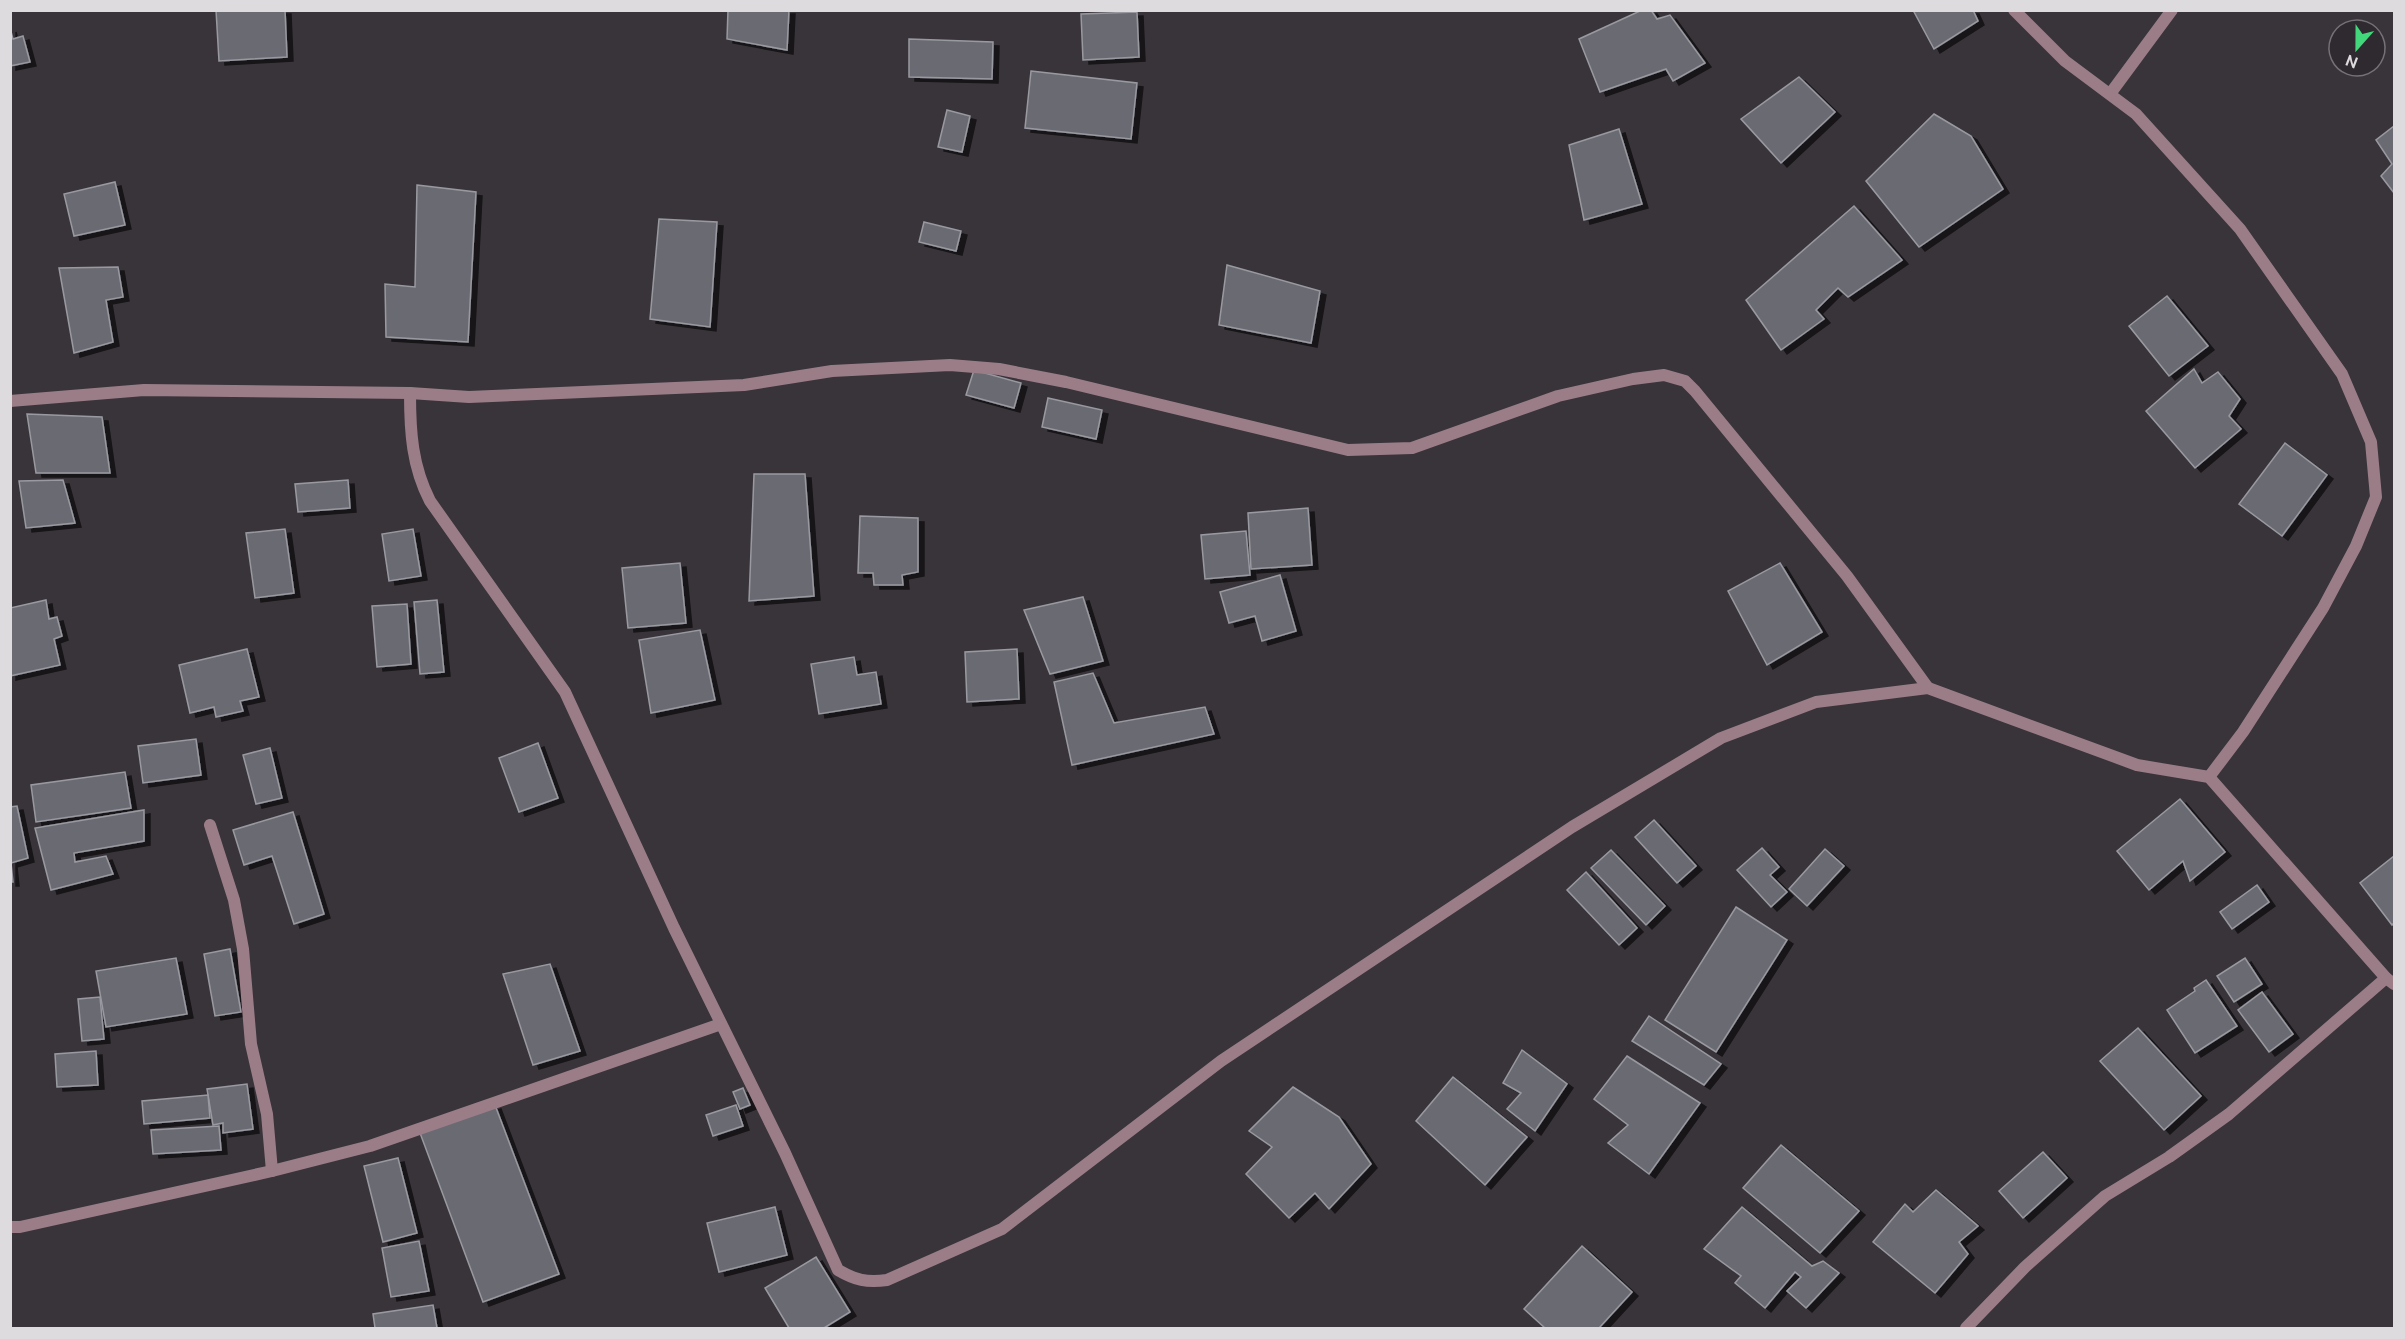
<svg xmlns="http://www.w3.org/2000/svg" width="2405" height="1339" font-family="Ubuntu,sans-serif">
<style>
.building{fill:#6b6b73;stroke:#9999a1;stroke-width:1.5;filter:url(#shadow)}
.lines{fill:none;stroke-linecap:round;stroke-linejoin:round}
.street{stroke:#9b7d88;stroke-width:12}
</style>
<defs>
<filter id="shadow"><feDropShadow dx="6" dy="4" stdDeviation="0" flood-color="#0009"/></filter>
</defs>
<rect width="100%" height="100%" fill="#39343a"/>
<g class="building">
<polygon points="216,10 285,10 287,57 219,61"/>
<polygon points="728,10 789,10 787,50 727,39"/>
<polygon points="1642,10 1651,10 1657,19 1670,15 1705,63 1673,81 1666,69 1600,92 1579,39"/>
<polygon points="1913,10 1973,10 1978,21 1934,49"/>
<polygon points="1137,12 1139,57 1083,60 1081,14"/>
<polygon points="10,28 13,39 23,36 30,62 10,66"/>
<polygon points="909,39 993,42 992,79 909,77"/>
<polygon points="1031,71 1137,83 1131,139 1025,128"/>
<polygon points="1799,77 1835,112 1781,163 1741,119"/>
<polygon points="947,110 970,116 962,152 938,147"/>
<polygon points="1934,114 1971,136 2003,189 1919,247 1866,181"/>
<polygon points="2394,126 2394,193 2381,176 2392,164 2376,140"/>
<polygon points="1619,129 1642,204 1584,220 1569,145"/>
<polygon points="115,182 125,225 74,236 64,194"/>
<polygon points="417,185 476,192 468,342 386,337 385,284 415,287"/>
<polygon points="1854,206 1902,260 1848,297 1838,288 1816,310 1824,319 1781,350 1746,300"/>
<polygon points="659,219 717,222 710,327 650,319"/>
<polygon points="924,222 961,231 956,251 919,242"/>
<polygon points="1227,265 1320,291 1311,343 1219,325"/>
<polygon points="118,267 123,297 106,300 113,342 74,353 59,268"/>
<polygon points="2167,296 2208,346 2169,376 2129,326"/>
<polygon points="2194,369 2202,383 2218,372 2240,399 2229,416 2241,429 2195,468 2146,411"/>
<polygon points="974,370 1021,383 1014,408 966,395"/>
<polygon points="1048,398 1102,410 1096,439 1042,427"/>
<polygon points="27,414 102,417 110,473 36,473"/>
<polygon points="2285,443 2327,475 2282,536 2239,504"/>
<polygon points="754,474 805,474 814,596 749,601"/>
<polygon points="63,480 75,523 26,528 19,481"/>
<polygon points="348,480 350,508 298,512 295,484"/>
<polygon points="1308,508 1312,565 1251,569 1248,513"/>
<polygon points="860,516 918,518 918,572 902,575 903,585 874,585 873,573 858,573"/>
<polygon points="285,529 294,593 255,598 246,533"/>
<polygon points="413,529 421,576 389,581 382,534"/>
<polygon points="1246,531 1250,575 1205,579 1201,535"/>
<polygon points="680,563 686,623 628,628 622,568"/>
<polygon points="1780,563 1822,632 1767,665 1728,591"/>
<polygon points="1280,575 1296,631 1262,641 1255,616 1229,623 1220,592"/>
<polygon points="1083,597 1103,661 1050,674 1024,610"/>
<polygon points="46,600 49,619 57,617 62,636 54,639 60,665 10,676 10,608"/>
<polygon points="437,600 444,672 420,674 414,602"/>
<polygon points="407,604 411,664 377,667 372,606"/>
<polygon points="700,630 715,700 651,713 639,640"/>
<polygon points="247,649 259,697 240,701 243,711 216,717 214,707 190,713 179,665"/>
<polygon points="1017,649 1019,699 967,702 965,652"/>
<polygon points="854,657 857,675 876,672 881,704 819,714 811,664"/>
<polygon points="1093,673 1114,723 1205,707 1214,734 1072,765 1054,682"/>
<polygon points="196,739 201,775 143,783 138,746"/>
<polygon points="538,743 558,798 519,812 499,758"/>
<polygon points="270,748 282,798 256,804 243,755"/>
<polygon points="125,772 131,808 36,822 31,785"/>
<polygon points="2180,799 2225,852 2190,881 2183,861 2149,890 2117,851"/>
<polygon points="17,806 28,858 11,863 13,882 10,882 10,807"/>
<polygon points="144,810 144,841 74,853 75,862 106,856 113,874 51,890 35,828"/>
<polygon points="293,812 324,914 294,924 272,856 244,865 233,830"/>
<polygon points="1654,820 1696,866 1677,883 1635,837"/>
<polygon points="1762,848 1779,867 1770,875 1787,892 1771,907 1737,870"/>
<polygon points="1825,849 1844,866 1807,906 1789,889"/>
<polygon points="1611,850 1665,906 1646,925 1591,868"/>
<polygon points="2394,856 2394,923 2392,925 2360,883"/>
<polygon points="1586,872 1637,928 1619,945 1567,890"/>
<polygon points="2257,885 2269,902 2232,929 2220,912"/>
<polygon points="1736,907 1787,940 1716,1052 1665,1020"/>
<polygon points="230,949 241,1012 215,1016 204,954"/>
<polygon points="176,958 187,1014 106,1027 96,971"/>
<polygon points="2245,958 2262,984 2234,1002 2217,976"/>
<polygon points="550,964 580,1051 533,1065 503,974"/>
<polygon points="2206,980 2237,1026 2195,1053 2167,1010 2195,991 2194,988"/>
<polygon points="2262,992 2293,1034 2269,1052 2238,1010"/>
<polygon points="100,997 104,1039 82,1041 78,999"/>
<polygon points="1649,1016 1721,1064 1704,1085 1632,1041"/>
<polygon points="2138,1028 2201,1096 2164,1130 2100,1061"/>
<polygon points="1522,1050 1567,1084 1535,1131 1507,1109 1521,1093 1503,1083"/>
<polygon points="96,1051 98,1085 57,1087 55,1054"/>
<polygon points="1627,1056 1700,1103 1649,1174 1608,1143 1628,1125 1594,1099"/>
<polygon points="1453,1077 1527,1137 1485,1185 1416,1121"/>
<polygon points="247,1084 253,1129 223,1133 223,1123 213,1125 207,1089"/>
<polygon points="1293,1087 1339,1117 1371,1164 1329,1209 1315,1193 1289,1218 1246,1174 1272,1147 1249,1131"/>
<polygon points="743,1088 750,1105 740,1109 733,1092"/>
<polygon points="208,1095 210,1118 144,1124 142,1101"/>
<polygon points="495,1105 559,1274 483,1302 420,1133"/>
<polygon points="736,1105 743,1126 713,1136 706,1115"/>
<polygon points="219,1126 221,1150 153,1154 151,1130"/>
<polygon points="1781,1145 1859,1211 1820,1253 1743,1188"/>
<polygon points="2043,1152 2067,1178 2023,1218 1999,1191"/>
<polygon points="398,1158 417,1233 383,1242 364,1166"/>
<polygon points="1936,1190 1978,1226 1959,1242 1968,1254 1935,1293 1873,1242 1905,1204 1913,1212"/>
<polygon points="775,1207 787,1255 719,1272 707,1223"/>
<polygon points="1742,1207 1812,1266 1823,1261 1839,1273 1806,1308 1787,1291 1801,1277 1795,1272 1765,1308 1735,1283 1741,1276 1704,1249"/>
<polygon points="419,1241 429,1291 391,1297 382,1248"/>
<polygon points="1582,1246 1632,1292 1599,1328 1545,1328 1524,1309"/>
<polygon points="816,1257 850,1312 824,1328 789,1328 765,1288"/>
<polygon points="433,1305 437,1328 375,1328 373,1314"/>
</g>
<g class="lines">
<g class="street">
<polyline points="2014,10 2065,61 2136,114 2240,229 2342,374 2371,442 2376,497 2356,546 2323,608 2243,732 2209,777"/>
<polyline points="2110,94 2172,10"/>
<path d="M410,393C410,432 412,466 430,501L565,692L674,928L785,1153L838,1270C855,1280 867,1283 887,1280L1002,1229L1221,1061L1572,827L1721,738L1816,702L1928,688L2137,765L2209,777L2386,978L2394,984"/>
<polyline points="10,401 144,390 410,393 469,397 744,385 832,371 950,365 999,369 1066,382 1348,450 1412,448 1558,396 1633,379 1664,375 1685,381 1695,391 1847,576 1928,688"/>
<polyline points="210,825 234,900 243,949 251,1044 267,1114 272,1171"/>
<polyline points="10,1227 20,1227 272,1171 370,1146 721,1024"/>
<polyline points="1966,1328 2025,1267 2105,1196 2169,1157 2229,1114 2386,978"/>
</g>
</g>
<rect width="2405" height="1339" fill="none" stroke="#dedbdf" stroke-width="24"/>
<g transform="translate(2357 48) rotate(201)"><circle r="28" fill="#2f2a30" stroke="#757176" stroke-width="1.5"/>
<path d="M0-4.5L10 22L0 15L-10 22Z" fill="#43d77b"/>
<text y="-9" font-size="16" font-weight="bold" text-anchor="middle" fill="#dedbdf">N</text>
</g>
</svg>
